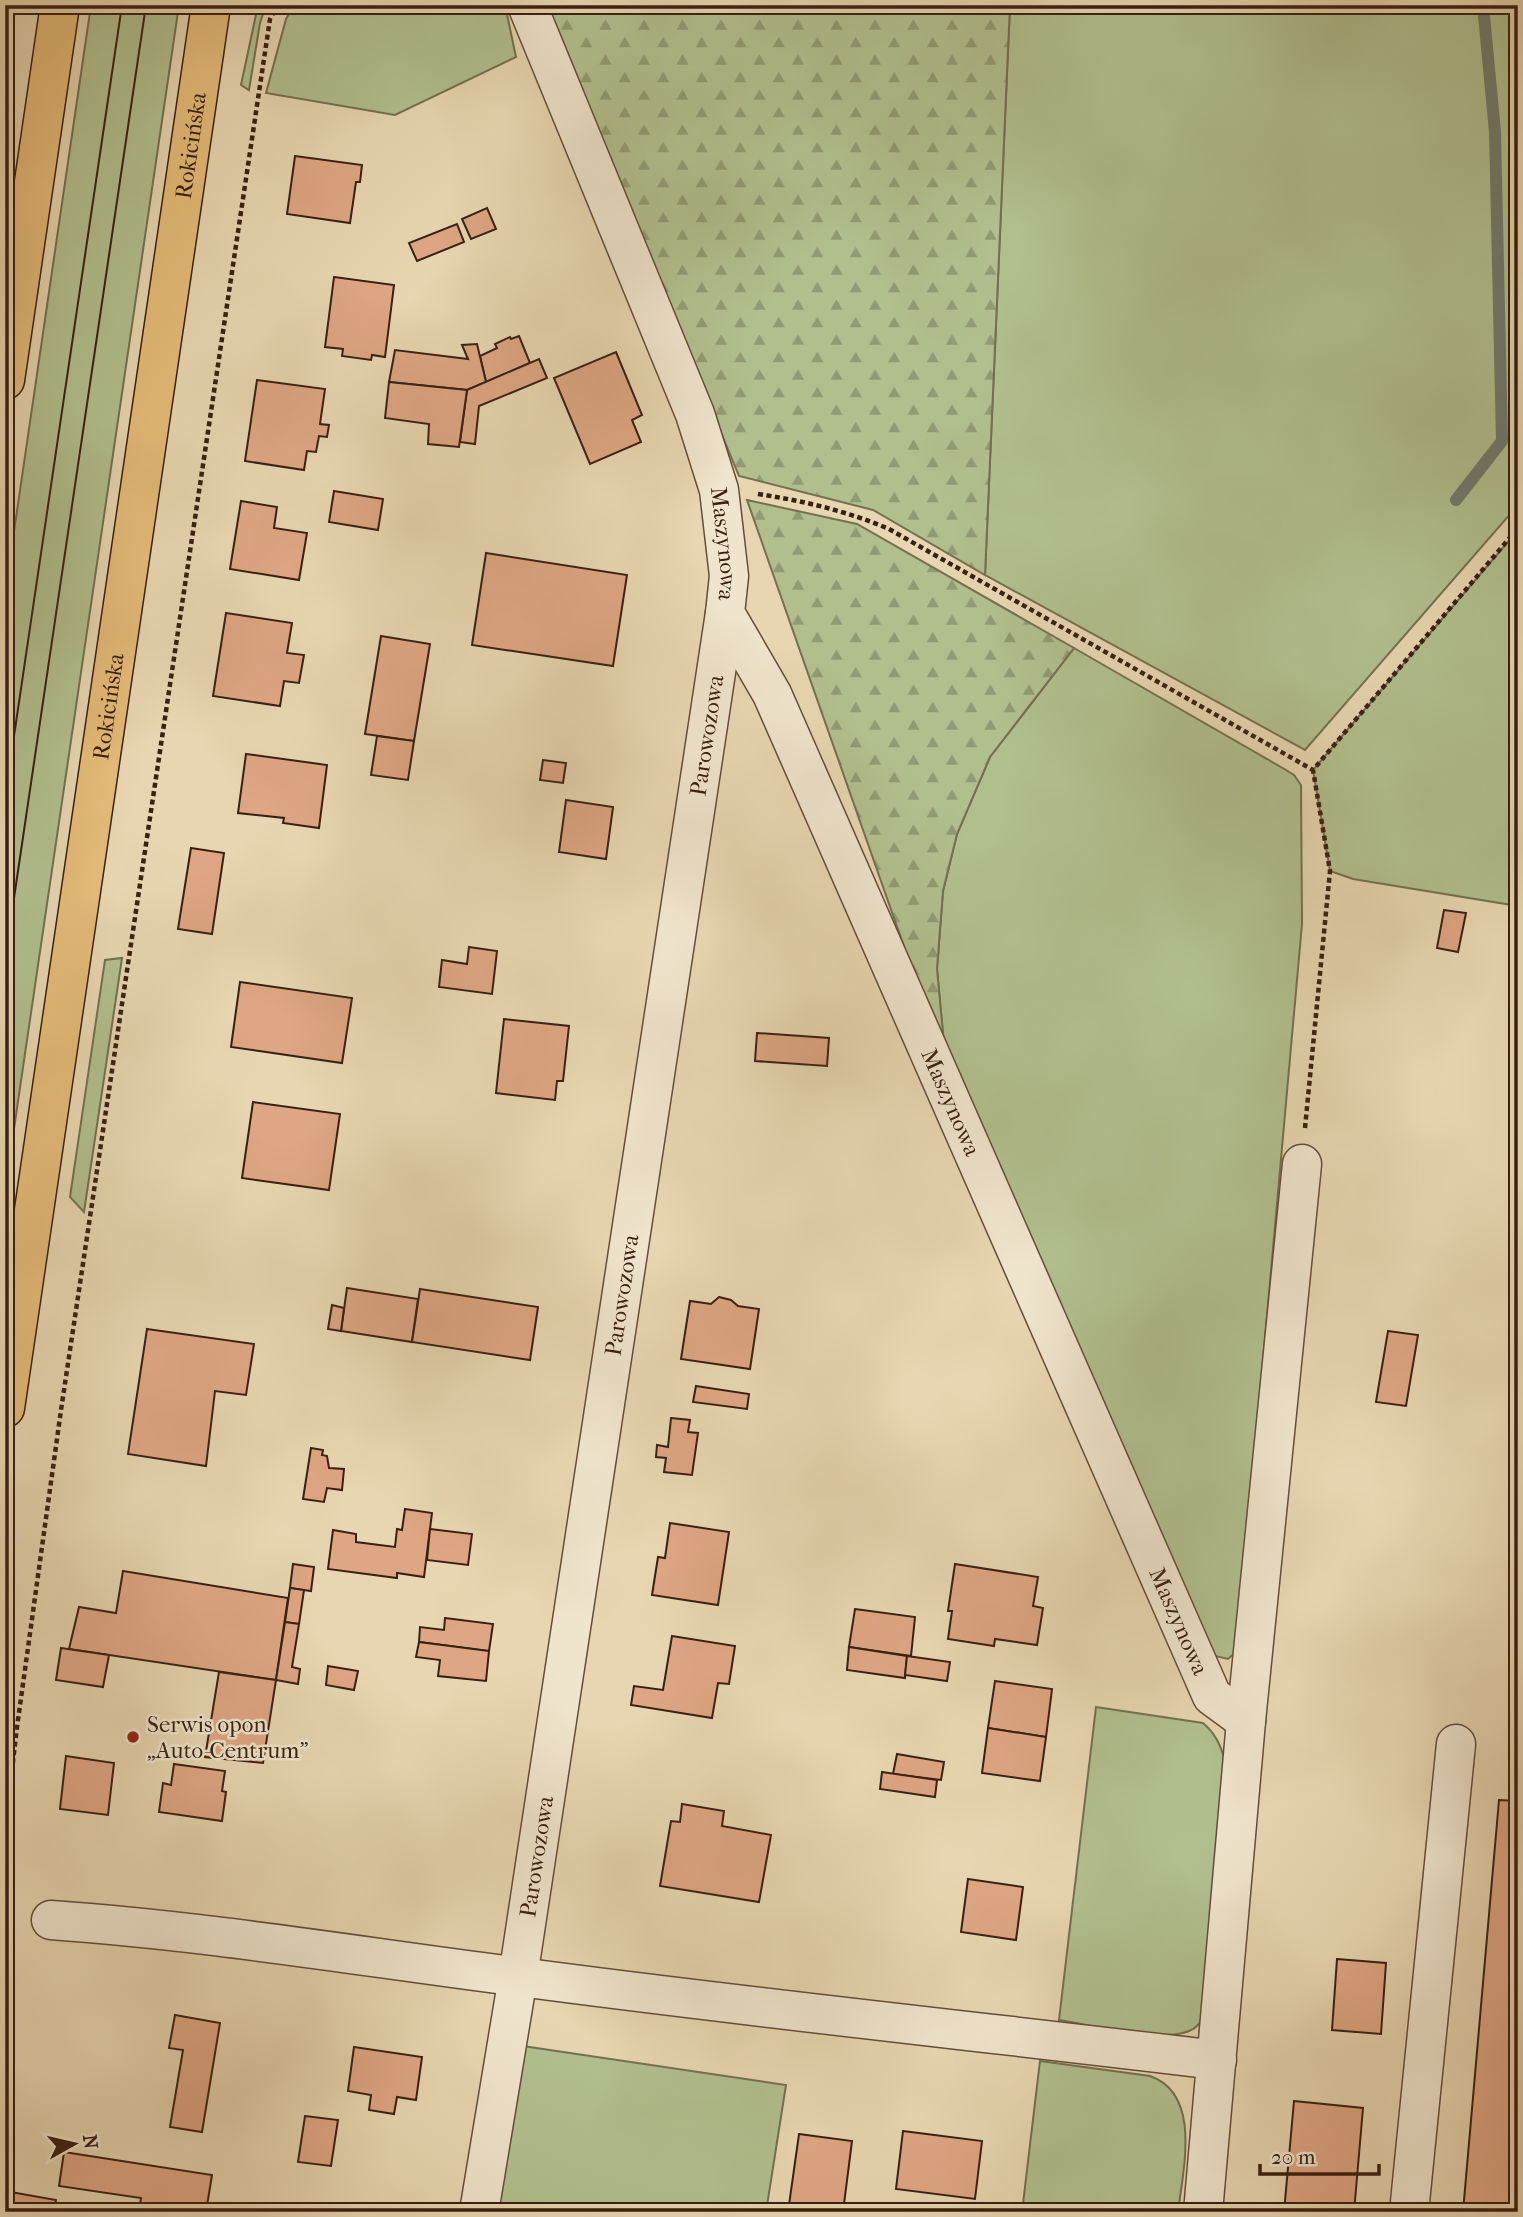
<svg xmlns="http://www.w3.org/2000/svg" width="1523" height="2217" font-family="'IM FELL French Canon',serif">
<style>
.green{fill:#b1bf8f;stroke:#757050;stroke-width:2}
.forest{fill:url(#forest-firs);stroke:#757050;stroke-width:2}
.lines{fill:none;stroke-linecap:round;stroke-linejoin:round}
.stream{stroke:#717c6e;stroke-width:12}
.building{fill:#dea684;stroke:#392011;stroke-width:2}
.minor-casing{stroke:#644e39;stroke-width:41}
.major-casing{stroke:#392011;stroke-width:41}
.path{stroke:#392011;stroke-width:4.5;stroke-dasharray:5 3.5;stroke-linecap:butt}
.minor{stroke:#efe4cc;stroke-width:38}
.major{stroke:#e4bb78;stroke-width:38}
.tram{stroke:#392011;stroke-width:2}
.poi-dot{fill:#8f2418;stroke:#efe4cc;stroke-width:2.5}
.labels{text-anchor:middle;stroke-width:5;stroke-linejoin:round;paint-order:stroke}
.street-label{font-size:23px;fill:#392011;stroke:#efe4cc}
.poi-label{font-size:23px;fill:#392011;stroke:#efe4cc;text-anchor:start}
</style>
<defs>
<pattern id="forest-firs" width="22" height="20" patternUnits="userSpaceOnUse" patternTransform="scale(1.75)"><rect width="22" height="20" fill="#b1bf8f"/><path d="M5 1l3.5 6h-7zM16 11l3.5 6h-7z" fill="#919b73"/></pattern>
</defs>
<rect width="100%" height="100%" fill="#e7d6b1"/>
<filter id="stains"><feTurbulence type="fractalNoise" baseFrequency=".00286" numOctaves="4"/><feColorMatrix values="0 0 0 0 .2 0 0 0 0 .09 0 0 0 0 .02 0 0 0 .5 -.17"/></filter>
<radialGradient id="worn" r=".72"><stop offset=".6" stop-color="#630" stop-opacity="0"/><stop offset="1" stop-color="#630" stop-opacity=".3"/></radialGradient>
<g class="green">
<polygon points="11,5 15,5 5,128 5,43 8,42"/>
<polygon points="91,5 179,5 5,1190 5,593"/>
<polygon points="258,5 266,5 260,23 249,90 241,85"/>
<polygon points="294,5 505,5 516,57 395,115 266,93 286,19"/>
<polygon points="1010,5 1518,5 1518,505 1305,750 985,575"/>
<polygon points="1518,530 1518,906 1353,879 1330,871 1313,770"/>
<polygon points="1074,648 1286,770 1294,775 1301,785 1302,924 1237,1651 1228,1659 1211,1655 946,1066 937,969 943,891 957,834 990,757"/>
<polygon points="122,958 84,1212 70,1197 105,960"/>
<path d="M1096,1707L1203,1723C1220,1737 1224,1755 1228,1776L1204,2016C1200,2023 1197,2028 1189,2031C1163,2043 1090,2025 1059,2020Z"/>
<polygon points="516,2045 786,2085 766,2212 494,2212"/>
<path d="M1040,2061L1150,2076C1202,2094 1183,2170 1178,2212H1022Z"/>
</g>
<g class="forest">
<polygon points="546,5 1010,5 985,575 873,510 739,476 552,27"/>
<polygon points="747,500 857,524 1074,648 990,757 957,834 943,891 937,969 946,1066"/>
</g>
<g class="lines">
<polyline class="stream" points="1456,500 1502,441 1495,132 1483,5"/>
</g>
<g class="building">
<polygon points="295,156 362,165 360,182 356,182 350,223 287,214"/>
<polygon points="487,208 496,229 471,239 462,219"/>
<polygon points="457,224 464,242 417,261 409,243"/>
<polygon points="334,277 394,285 385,357 372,355 371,360 342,356 343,349 325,347"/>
<polygon points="519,336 530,363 486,382 480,356 497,348 495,344 510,337 511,339"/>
<polygon points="477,344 486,382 467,390 389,382 395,350 468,359 462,345"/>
<polygon points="616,352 642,415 632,420 641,442 590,464 554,378"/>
<polygon points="539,359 547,378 479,406 475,444 460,442 467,390"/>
<polygon points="257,380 325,389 320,424 329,425 327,437 319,436 316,452 307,451 304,470 245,461"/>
<polygon points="389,382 467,390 459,447 428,444 429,424 385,418"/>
<polygon points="334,491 383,499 378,530 329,522"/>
<polygon points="241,501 277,507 274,528 307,533 299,580 230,569"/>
<polygon points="486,553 627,575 613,666 472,645"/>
<polygon points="226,613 292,623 287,653 304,655 299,683 284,681 280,706 213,696"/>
<polygon points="381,636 430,644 414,741 365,734"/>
<polygon points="377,736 414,741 408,780 371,775"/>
<polygon points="246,754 327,765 319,828 283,823 284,818 238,813"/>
<polygon points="543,760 566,763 563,783 540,780"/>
<polygon points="566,800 613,807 606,859 559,852"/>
<polygon points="191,848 224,853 212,934 178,929"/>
<polygon points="1444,910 1466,913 1458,952 1437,948"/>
<polygon points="469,947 497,951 492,994 439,987 442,960 467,964"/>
<polygon points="240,982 352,998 342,1063 231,1047"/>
<polygon points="504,1019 569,1026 563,1081 557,1081 555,1100 496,1093"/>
<polygon points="757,1033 829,1038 827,1066 755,1061"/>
<polygon points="253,1102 340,1114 329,1190 242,1178"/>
<polygon points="347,1288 418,1299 412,1342 341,1331"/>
<polygon points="420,1289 538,1307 530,1360 412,1342"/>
<polygon points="719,1297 731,1300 738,1306 759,1309 750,1369 681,1359 690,1301 711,1304"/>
<polygon points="332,1305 344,1308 341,1331 328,1329"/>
<polygon points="147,1329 254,1344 246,1395 215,1391 206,1466 128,1454"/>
<polygon points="1388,1331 1418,1335 1406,1406 1376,1402"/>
<polygon points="696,1386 749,1394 747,1409 693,1402"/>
<polygon points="671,1418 690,1420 688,1432 698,1433 692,1475 664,1472 666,1458 656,1457 657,1445 668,1447"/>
<polygon points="311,1448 323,1450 322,1455 327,1456 329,1468 344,1469 342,1490 327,1488 324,1502 303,1499"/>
<polygon points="1518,1504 1518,1594 1510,1594"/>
<polygon points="405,1509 432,1513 424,1577 397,1573 397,1578 328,1569 333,1530 356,1534 356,1542 395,1547 397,1529 402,1530"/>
<polygon points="670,1523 729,1532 718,1605 652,1595 658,1557 665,1558"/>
<polygon points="430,1529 472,1534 468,1565 427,1560"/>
<polygon points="293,1564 314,1567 311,1591 290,1588"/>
<polygon points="955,1564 1038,1577 1033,1606 1043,1608 1037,1645 995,1639 994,1646 948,1639 952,1611 948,1611"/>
<polygon points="123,1571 288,1598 276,1680 69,1649 79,1607 116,1613"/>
<polygon points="290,1588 304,1590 299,1624 285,1622"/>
<polygon points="855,1609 915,1617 911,1656 849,1647"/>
<polygon points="445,1618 493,1624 489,1651 419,1642 420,1627 444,1630"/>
<polygon points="285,1622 299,1624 292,1667 300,1669 298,1684 276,1680"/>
<polygon points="672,1636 735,1646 729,1684 718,1683 712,1718 631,1705 634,1686 663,1690"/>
<polygon points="419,1642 489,1651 486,1681 438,1676 440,1660 416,1657"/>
<polygon points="849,1647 907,1656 905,1678 847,1670"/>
<polygon points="61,1648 109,1655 103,1687 56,1680"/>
<polygon points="907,1656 950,1662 947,1681 905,1675"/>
<polygon points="328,1666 358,1671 354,1690 326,1685"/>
<polygon points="219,1672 276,1680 263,1763 205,1757"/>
<polygon points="995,1681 1052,1689 1046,1737 988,1728"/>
<polygon points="988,1728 1046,1737 1040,1781 982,1773"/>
<polygon points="897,1754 944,1762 941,1780 893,1774"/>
<polygon points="66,1756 114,1763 108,1815 60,1809"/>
<polygon points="174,1764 225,1771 222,1791 226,1792 222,1821 159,1812 163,1783 171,1785"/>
<polygon points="882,1772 937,1780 935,1797 880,1789"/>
<polygon points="1499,1800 1518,1801 1518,2212 1463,2212"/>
<polygon points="682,1804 724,1811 722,1826 771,1835 759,1902 660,1886 671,1821 680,1822"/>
<polygon points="968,1879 1023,1887 1016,1940 961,1932"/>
<polygon points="1337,1959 1386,1963 1381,2034 1332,2030"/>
<polygon points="175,2015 220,2023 202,2132 170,2127 183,2050 169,2048"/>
<polygon points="354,2047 422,2057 416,2100 397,2097 394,2114 369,2110 371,2095 348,2091"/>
<polygon points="1294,2101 1363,2108 1354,2212 1284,2212"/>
<polygon points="305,2116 338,2120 331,2166 298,2162"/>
<polygon points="903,2131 982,2141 975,2199 896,2189"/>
<polygon points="799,2134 852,2141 843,2212 788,2212"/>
<polygon points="64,2152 212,2175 206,2212 139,2212 141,2198 59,2186"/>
<polygon points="5,2191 56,2200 54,2212 5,2212"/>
</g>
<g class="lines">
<g class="minor-casing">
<g id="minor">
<path id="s1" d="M527,5L695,414L719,490L729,576L725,613L772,694L1212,1696L1246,1721"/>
<path d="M51,1920C208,1931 363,1957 520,1977C752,2008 985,2032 1217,2060"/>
<path id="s2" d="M479,2212L518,1977L725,613"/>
<polyline points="1203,2212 1246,1721 1302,1164"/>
<polyline points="1409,2212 1456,1744"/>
</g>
</g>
<g class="major-casing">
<g id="major">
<polyline points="5,380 60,5"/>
<path id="s3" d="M5,1408L211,5"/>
</g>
</g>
<g class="path">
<path d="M758,494C804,501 847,511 889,529L1313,770"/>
<polyline points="1305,1128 1330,871 1313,770 1518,528"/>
<polyline points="5,1831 17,1727 61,1410 270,19 278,5"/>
</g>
<use href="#minor" class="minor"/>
<use href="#major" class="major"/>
<g class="tram">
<polyline points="5,797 122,5"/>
<polyline points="5,959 146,5"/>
</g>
</g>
<circle class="poi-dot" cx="133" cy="1737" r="7"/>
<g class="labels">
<g class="street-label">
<text dy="8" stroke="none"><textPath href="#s3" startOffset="1276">Rokicińska</textPath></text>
<text dy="8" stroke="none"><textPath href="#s1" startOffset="576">Maszynowa</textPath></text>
<text dy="8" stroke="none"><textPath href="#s3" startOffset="709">Rokicińska</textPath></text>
<text dy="8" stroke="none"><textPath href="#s2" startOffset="1494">Parowozowa</textPath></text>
<text dy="8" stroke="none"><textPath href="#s1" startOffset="1185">Maszynowa</textPath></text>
<text dy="8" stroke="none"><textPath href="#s2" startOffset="928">Parowozowa</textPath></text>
<text dy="8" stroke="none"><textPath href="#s1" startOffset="1752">Maszynowa</textPath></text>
<text dy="8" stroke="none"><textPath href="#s2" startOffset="360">Parowozowa</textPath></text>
</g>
<g class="poi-label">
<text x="147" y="1732">Serwis opon<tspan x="147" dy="26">„Auto-Centrum”</tspan></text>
</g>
</g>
<rect width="1523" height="2217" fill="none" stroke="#e7d6b1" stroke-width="28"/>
<rect x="7" y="7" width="1509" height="2203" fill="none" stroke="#392011" stroke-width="3.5"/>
<rect x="14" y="14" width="1495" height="2189" fill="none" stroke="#392011" stroke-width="2"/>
<g transform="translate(74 2144) rotate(82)" stroke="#efe4cc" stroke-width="5" paint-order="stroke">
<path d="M0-5L12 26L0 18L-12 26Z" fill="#392011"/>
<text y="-10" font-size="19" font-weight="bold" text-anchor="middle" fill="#392011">N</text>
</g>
<path d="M1260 2164v10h119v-10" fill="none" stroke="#392011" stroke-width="3.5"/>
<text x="1271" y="2164" font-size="21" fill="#392011" stroke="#efe4cc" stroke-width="5" paint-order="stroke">20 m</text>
<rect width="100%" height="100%" filter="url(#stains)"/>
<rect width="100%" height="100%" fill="url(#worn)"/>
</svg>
